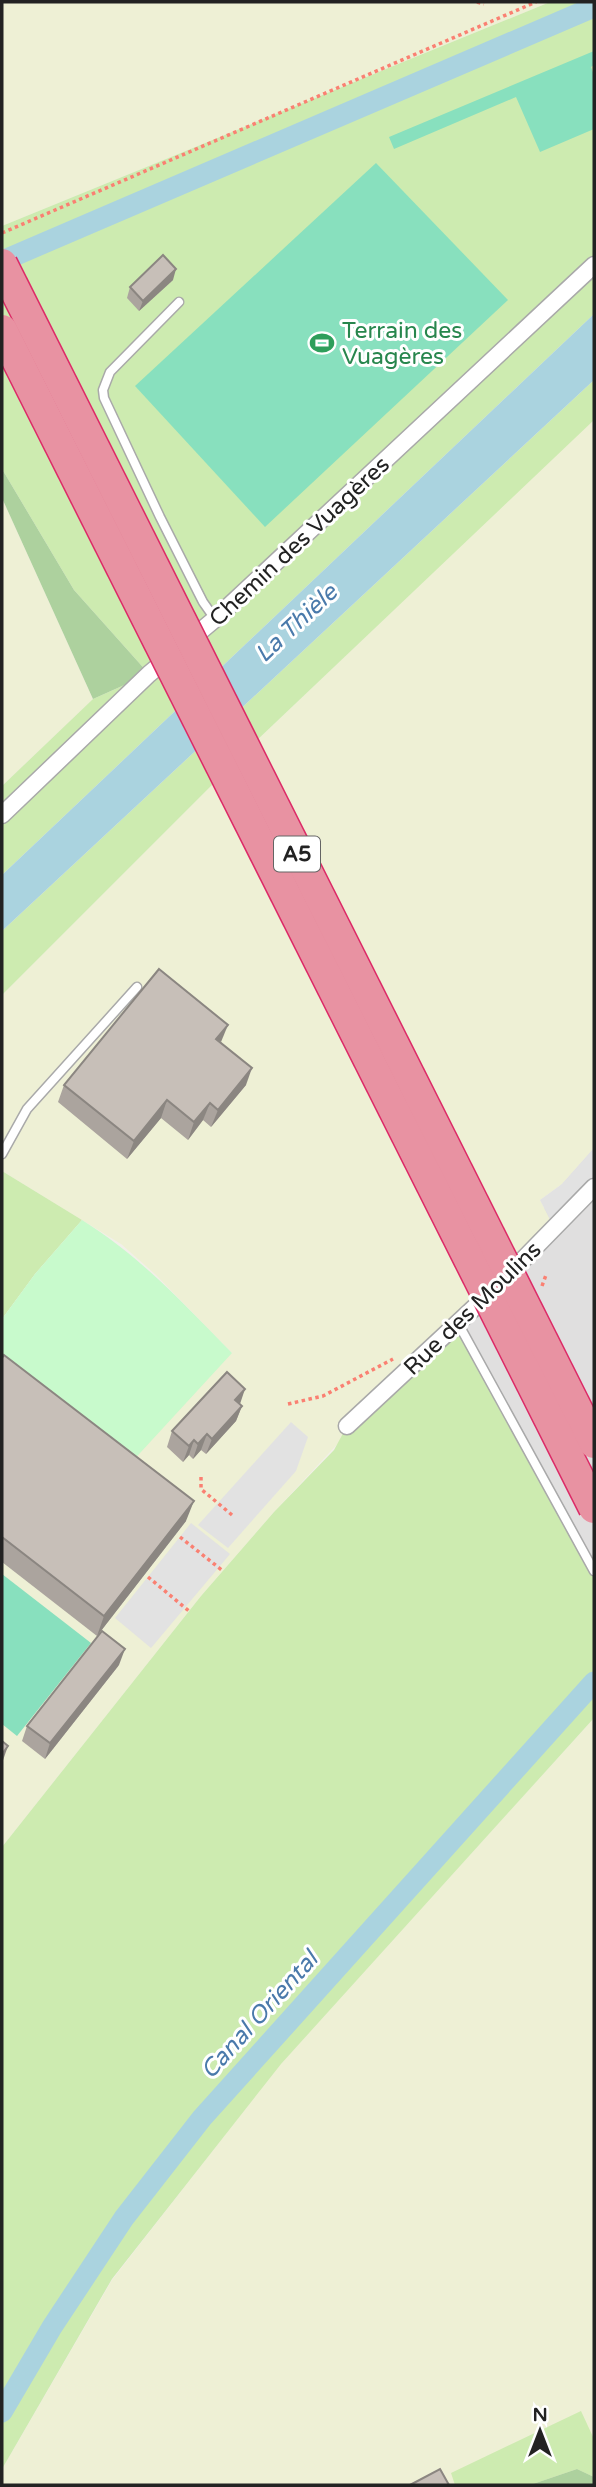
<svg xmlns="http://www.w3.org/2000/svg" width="596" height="2487" font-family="'Varela Round',sans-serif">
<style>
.residential{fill:#e0dfdf}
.farmland{fill:#eef0d5}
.grass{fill:#cdebb0}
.forest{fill:#add19e}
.park{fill:#c8facc}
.pitch{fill:#88e0be}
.parking{fill:#e2e2e2}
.water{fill:#aad3df}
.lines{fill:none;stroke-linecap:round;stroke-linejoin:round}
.canal{stroke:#aad3df;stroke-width:21}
.service-casing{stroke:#a9a9a9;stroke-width:11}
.minor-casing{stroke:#a9a9a9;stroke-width:19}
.path{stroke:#fa8072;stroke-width:3.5;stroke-dasharray:3.5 3.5;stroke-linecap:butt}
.service{stroke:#fff;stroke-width:8}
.minor{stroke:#fff;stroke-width:16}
.motorway-bridge-casing{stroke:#dc2a67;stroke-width:33;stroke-linecap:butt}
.motorway-bridge{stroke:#e892a2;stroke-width:30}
.wall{fill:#aba49e}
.shaded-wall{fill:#8b8681}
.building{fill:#c7bfb8;stroke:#8b8681;stroke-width:2}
.labels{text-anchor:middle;stroke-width:6;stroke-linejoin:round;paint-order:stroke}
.shield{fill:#fff;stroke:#646464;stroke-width:2}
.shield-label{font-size:21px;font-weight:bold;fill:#222}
.leisure-label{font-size:23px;fill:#27864d;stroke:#fff;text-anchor:start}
.street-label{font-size:23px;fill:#222;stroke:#fff}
.water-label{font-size:24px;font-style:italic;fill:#4a7aab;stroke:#fff}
</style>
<rect width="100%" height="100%" fill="#f2efe9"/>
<polygon class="residential" points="594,1148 594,1571 459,1325 562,1184"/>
<g class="farmland">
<polygon points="2,2 550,2 2,226"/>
<polygon points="594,419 594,1148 562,1184 540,1200 555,1229 345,1436 274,1512 201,1596 2,1847 2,1370 232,1353 156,1275 121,1244 2,1171 2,995 252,745"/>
<polygon points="2,498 93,699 2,786"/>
<polygon points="594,1718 594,2485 2,2485 2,2469 112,2280 281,2063"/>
</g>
<g class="grass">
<polygon points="550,2 594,2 594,314 2,875 2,786 93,699 149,674 74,590 2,469 2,226"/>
<polygon points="594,380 594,420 252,745 2,995 2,931"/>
<polygon points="2,1171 82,1220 35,1274 2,1319"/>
<polygon points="459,1325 594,1571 594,1718 281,2064 112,2279 2,2469 2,1847 201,1596 274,1512 334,1450 347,1426"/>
<polygon points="581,2411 594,2439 594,2477 577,2469 530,2485 455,2485 451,2473"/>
</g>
<g class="forest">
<polygon points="2,469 74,590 149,674 93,699 2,498"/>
<polygon points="577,2469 594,2477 594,2485 530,2485"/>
</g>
<path class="park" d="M82,1220C140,1256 184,1304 232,1353L129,1465L2,1370V1319L35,1274Z"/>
<g class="pitch">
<polygon points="594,51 594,65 591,67 594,75 594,129 540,152 516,97 394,149 389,137"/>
<polygon points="376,163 508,300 265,527 135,386"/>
<polygon points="2,1574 91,1643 17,1736 2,1724"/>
</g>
<g class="parking">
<polygon points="594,1148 594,1187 555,1229 540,1200 562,1184"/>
<polygon points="291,1422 308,1437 296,1471 228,1548 198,1525"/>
<polygon points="191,1523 230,1554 151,1648 115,1618"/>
</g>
<polygon class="water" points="594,314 594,380 2,931 2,875"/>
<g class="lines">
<g class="canal">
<polyline points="2,261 594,7"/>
<polyline points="2,2412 52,2327 124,2218 202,2118 594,1682"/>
</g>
<g class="service-casing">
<g id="service">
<polyline points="179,302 110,372 103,390 104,398 160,517 203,602 215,619"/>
<polyline points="2,1154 27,1109 137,987"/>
<polyline points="459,1325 594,1571"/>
</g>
</g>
<g class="minor-casing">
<g id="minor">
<polyline points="2,815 149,674 215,619 594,265"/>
<polyline points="507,1276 594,1187"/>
<polyline points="347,1426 491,1292"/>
</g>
</g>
<g class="path">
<polyline points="477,2 484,4"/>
<polyline points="2,233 536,2"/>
<polyline points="542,1286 546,1275"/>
<polyline points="288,1404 323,1396 393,1359"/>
<polyline points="201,1477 201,1489 232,1515"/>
<polyline points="180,1537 223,1571"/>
<polyline points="148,1577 189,1611"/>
</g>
<use href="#service" class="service"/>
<use href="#minor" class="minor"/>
<g class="motorway-bridge-casing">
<g id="motorway-bridge">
<polyline points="2,264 594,1443"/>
<polyline points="2,330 594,1508"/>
</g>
</g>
<use href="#motorway-bridge" class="motorway-bridge"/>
</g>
<g class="wall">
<polygon points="173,280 139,311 127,298 130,287"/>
<polygon points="221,1042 246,1085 211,1127 203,1120 188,1140 161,1118 127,1159 58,1102 64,1085"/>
<polygon points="2,1358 186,1521 97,1636 2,1562"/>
<polygon points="240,1404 242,1406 236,1421 206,1454 201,1450 193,1459 189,1455 183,1462 167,1447 172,1431"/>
<polygon points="119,1665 45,1759 22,1741 27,1726"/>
</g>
<g class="shaded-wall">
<polygon points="176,269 173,280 139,311 143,301"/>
<polygon points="228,1025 221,1042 216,1039"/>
<polygon points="252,1068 246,1085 211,1127 218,1110"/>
<polygon points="167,1100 161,1118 127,1159 134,1141"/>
<polygon points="210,1103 203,1120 188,1140 194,1122"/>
<polygon points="245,1389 240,1404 235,1400"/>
<polygon points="242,1406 236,1421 206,1454 212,1439"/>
<polygon points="207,1434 201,1450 193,1459 198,1444"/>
<polygon points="194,1440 189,1455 183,1462 189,1446"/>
<polygon points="194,1501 186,1521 97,1636 104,1616"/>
<polygon points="125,1649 119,1665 45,1759 50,1743"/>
<polygon points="8,1746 2,1763 2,1754"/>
</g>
<g class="building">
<polygon points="163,255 176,269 143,301 130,287"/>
<polygon points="159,969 228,1025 216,1039 252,1068 218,1110 210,1103 194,1122 167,1100 134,1141 64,1085"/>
<polygon points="4,1355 194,1501 104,1616 2,1537 2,1358"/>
<polygon points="227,1372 245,1389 235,1400 242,1406 212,1439 207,1434 198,1444 194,1440 189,1446 172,1431"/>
<polygon points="102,1631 125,1649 50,1743 27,1726"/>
<polygon points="2,1741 8,1746 2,1754"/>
<polygon points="440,2469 449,2485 410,2485"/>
</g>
<defs>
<g id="stadium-bare" transform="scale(1.89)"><path d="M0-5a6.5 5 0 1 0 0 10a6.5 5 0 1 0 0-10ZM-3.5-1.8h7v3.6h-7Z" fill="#2e9e5b" stroke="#fff" stroke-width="2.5" paint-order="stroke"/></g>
</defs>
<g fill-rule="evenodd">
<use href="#stadium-bare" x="322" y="343"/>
</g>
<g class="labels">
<rect class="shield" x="274" y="836.5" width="46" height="35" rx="5"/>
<g class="shield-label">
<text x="297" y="861">A5</text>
</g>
<g class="leisure-label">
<text x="342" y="338">Terrain des<tspan x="342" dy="26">Vuagères</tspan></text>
</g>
<g class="street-label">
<text transform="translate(299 541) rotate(-43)" y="8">Chemin des Vuagères</text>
<text transform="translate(472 1308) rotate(-44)" y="8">Rue des Moulins</text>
</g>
<g class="water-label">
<text transform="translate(296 623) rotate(-43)" y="8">La Thièle</text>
<text transform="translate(259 2015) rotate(-48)" y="8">Canal Oriental</text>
</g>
</g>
<rect width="596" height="2487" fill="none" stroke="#222222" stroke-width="7"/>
<g transform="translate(540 2431)" stroke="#ffffff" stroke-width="5" paint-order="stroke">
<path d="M0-5L12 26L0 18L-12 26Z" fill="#222222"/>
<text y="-10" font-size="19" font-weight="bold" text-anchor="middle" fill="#222222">N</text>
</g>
</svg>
